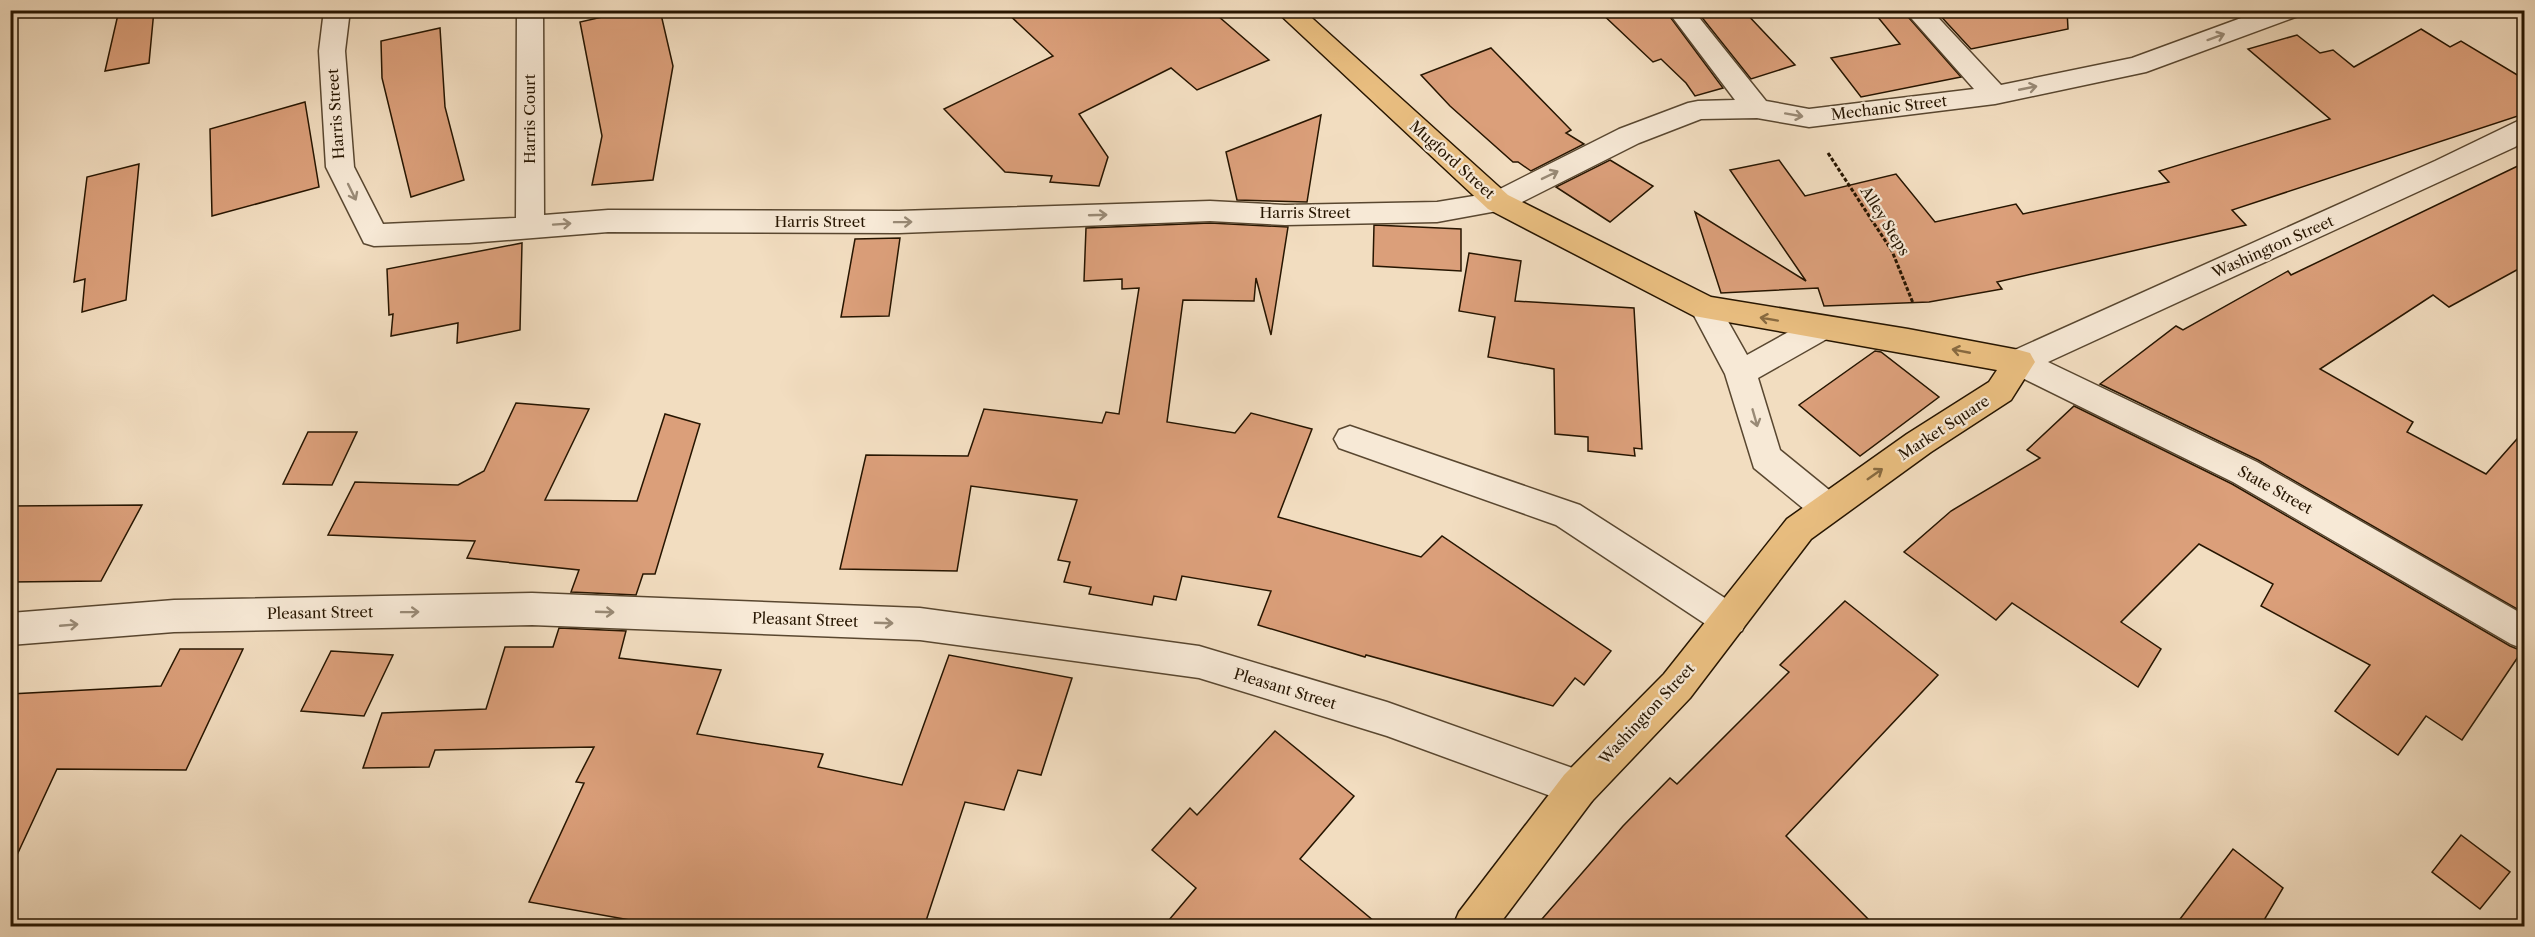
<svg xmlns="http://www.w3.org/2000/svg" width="2535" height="937" font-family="'Libre Caslon Text',serif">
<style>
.building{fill:#db9f7a;stroke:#261500;stroke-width:1.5}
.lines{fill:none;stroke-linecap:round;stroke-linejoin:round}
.minor-casing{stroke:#594730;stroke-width:3}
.major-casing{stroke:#261500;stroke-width:3}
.path{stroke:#261500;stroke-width:3;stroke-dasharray:4 2;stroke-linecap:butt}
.minor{fill:#f7e9d6;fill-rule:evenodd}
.major{fill:#e9be80;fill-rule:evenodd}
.oneway{stroke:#998a76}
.oneway2{stroke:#886a40}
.labels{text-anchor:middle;stroke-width:4.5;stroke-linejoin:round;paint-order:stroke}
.street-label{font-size:15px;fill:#261500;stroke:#f7e9d6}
</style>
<rect width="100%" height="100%" fill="#f2ddc0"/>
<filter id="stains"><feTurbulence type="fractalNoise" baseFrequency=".00333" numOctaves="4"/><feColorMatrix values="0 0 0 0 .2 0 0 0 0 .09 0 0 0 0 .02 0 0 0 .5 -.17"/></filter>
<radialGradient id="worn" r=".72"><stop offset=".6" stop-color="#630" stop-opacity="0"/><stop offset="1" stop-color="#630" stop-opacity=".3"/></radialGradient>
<g class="building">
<polygon points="119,10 154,10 149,63 105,71"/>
<polygon points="633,10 660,10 673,66 653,180 592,185 602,136 580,22"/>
<polygon points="1004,10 1211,10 1269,60 1197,90 1171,68 1079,114 1108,157 1099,186 1050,182 1052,176 1005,172 944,109 1053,56"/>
<polygon points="1598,10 1665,10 1723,88 1695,96 1686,83 1661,59 1653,62"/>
<polygon points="1696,10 1743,10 1795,65 1751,79"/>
<polygon points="1872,10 1902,10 1961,77 1861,97 1831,58 1900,44"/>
<polygon points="1935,10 2067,10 2068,29 1971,49"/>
<polygon points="440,28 445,107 464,180 411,197 382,78 381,41"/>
<polygon points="2421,29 2450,47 2461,41 2524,79 2524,114 2232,210 2246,225 1997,282 2002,289 1929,302 1824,306 1818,288 1721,293 1695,212 1806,281 1730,170 1779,160 1805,196 1896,174 1935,222 2016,204 2023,214 2169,182 2159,171 2330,119 2248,49 2297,35 2320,53 2333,50 2354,67"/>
<polygon points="1491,48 1571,130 1566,133 1584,144 1531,171 1518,162 1513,162 1450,106 1421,75"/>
<polygon points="305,102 319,187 212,216 210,129"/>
<polygon points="1321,115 1307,202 1237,200 1226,152"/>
<polygon points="1610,160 1653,186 1610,222 1556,187"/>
<polygon points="2524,163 2524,266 2449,307 2433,295 2320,369 2413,422 2407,432 2486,474 2524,431 2524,613 2258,460 2100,384 2176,326 2183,330 2288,271 2291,275"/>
<polygon points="139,164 126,300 82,312 85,279 74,282 87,177"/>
<polygon points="1210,223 1288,227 1271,335 1256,278 1254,301 1183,300 1167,422 1235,433 1251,413 1312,429 1278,517 1421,557 1442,536 1611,651 1584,685 1575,678 1553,706 1366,655 1365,657 1258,625 1271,591 1182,576 1176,600 1154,596 1152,605 1089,594 1091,587 1064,582 1070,562 1058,560 1077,500 971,486 957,571 840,569 866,455 968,456 984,409 1102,423 1106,412 1119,414 1139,288 1122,289 1122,279 1084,281 1086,228"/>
<polygon points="1374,225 1461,229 1461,271 1373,266"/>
<polygon points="900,238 889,316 841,317 855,239"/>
<polygon points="522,243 520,330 457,343 458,323 391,336 393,314 389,315 387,269"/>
<polygon points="1469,253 1521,261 1515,301 1634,308 1642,449 1634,448 1635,456 1588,451 1588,437 1555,434 1554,369 1488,357 1495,317 1459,311"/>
<polygon points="1875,351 1881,352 1939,397 1860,456 1799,405"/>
<polygon points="516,403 589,409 545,500 637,501 665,414 700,424 655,574 643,574 636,595 571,592 579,570 467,558 475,541 328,535 355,482 458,485 484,471"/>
<polygon points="2074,406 2232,484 2510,646 2522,651 2462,740 2426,716 2398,755 2335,711 2370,665 2261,606 2273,584 2199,544 2121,622 2161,649 2138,687 2012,603 1996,620 1904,552 1951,511 2040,458 2027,450"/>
<polygon points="308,432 357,432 332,485 283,484"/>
<polygon points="142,505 101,581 10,582 10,506"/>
<polygon points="1845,601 1938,675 1786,836 1876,927 1535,927 1623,826 1670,778 1677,784 1789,672 1780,665"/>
<polygon points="559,628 626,631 619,658 721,670 697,734 823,754 818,767 902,785 949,655 1072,678 1041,775 1018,770 1004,810 965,802 924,927 669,927 529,902 584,783 576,782 594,747 435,750 429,767 363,768 382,713 486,709 505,647 553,647"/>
<polygon points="180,649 243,649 186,770 57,769 10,870 10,694 161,686"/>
<polygon points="331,651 393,655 364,716 301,711"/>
<polygon points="1275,731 1354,796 1300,859 1381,927 1163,927 1196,888 1152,850 1190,808 1197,815"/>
<polygon points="2461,835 2510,872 2480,909 2432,872"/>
<polygon points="2233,849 2283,888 2260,927 2174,927"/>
</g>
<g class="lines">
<g class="minor-casing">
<g id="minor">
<polygon points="324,10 350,10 345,51 354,167 383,224 516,218 517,10 543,10 544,215 608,210 899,211 1210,201 1285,205 1437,202 1492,193 1619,129 1688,103 1698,101 1735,100 1667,10 1693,10 1766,101 1809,109 1974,89 1904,10 1931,10 2001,85 2132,58 2263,10 2301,10 2298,16 2146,72 1995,104 1809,127 1757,118 1701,119 1639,143 1508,209 1437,222 1285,225 1210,221 899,233 608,232 469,243 374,246 364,243 326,167 319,51"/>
<polygon points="2524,118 2524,140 2515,147 2048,362 2257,462 2524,615 2524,649 2511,644 2233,482 2008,371 2003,362 2008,353 2435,161"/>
<polygon points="1705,296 1716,300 1747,355 1810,320 1821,316 1832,320 1836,328 1832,336 1758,378 1780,450 1839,498 1844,508 1839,518 1827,522 1815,518 1754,468 1725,374 1690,308 1694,300"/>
<polygon points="1350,426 1580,505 1742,609 1747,620 1742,631 1729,636 1716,631 1556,525 1339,448 1334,439 1339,430"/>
<polygon points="532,593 920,608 1199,646 1387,702 1578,770 1592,775 1597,788 1592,801 1578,806 1387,736 1199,678 920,640 532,625 174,632 10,645 10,613 174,600"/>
</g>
</g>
<g class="major-casing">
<polygon id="major" points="1275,10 1303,10 1508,195 1711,297 1908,329 2019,350 2030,353 2035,362 2011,400 1931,452 1811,539 1690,698 1592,801 1498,926 1453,926 1459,912 1564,775 1664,674 1787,519 1907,434 1989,382 1997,370 1694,316 1488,209"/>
</g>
<polyline class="path" points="1828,153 1892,251 1913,303"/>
<use href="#minor" class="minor"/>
<use href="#major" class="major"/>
</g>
<defs><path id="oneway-shaft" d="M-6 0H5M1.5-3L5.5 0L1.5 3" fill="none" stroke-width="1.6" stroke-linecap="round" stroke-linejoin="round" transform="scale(1.5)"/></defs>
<g class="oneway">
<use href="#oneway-shaft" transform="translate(2216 37) rotate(-20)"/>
<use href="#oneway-shaft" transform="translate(2028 88) rotate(-11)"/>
<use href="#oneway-shaft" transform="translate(1794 115) rotate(10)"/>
<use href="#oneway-shaft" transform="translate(1550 175) rotate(-26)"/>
<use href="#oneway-shaft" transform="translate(352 192) rotate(64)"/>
<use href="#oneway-shaft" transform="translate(1098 215) rotate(-2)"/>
<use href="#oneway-shaft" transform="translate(903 222) rotate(-1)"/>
<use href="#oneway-shaft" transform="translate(562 224) rotate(-4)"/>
<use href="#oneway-shaft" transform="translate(1755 418) rotate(74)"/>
<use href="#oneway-shaft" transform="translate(410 612) rotate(-1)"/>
<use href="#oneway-shaft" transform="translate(605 612) rotate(2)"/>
<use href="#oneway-shaft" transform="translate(884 623) rotate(2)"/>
<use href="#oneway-shaft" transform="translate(69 625) rotate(-5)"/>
</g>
<g class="oneway2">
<use href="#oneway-shaft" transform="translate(1769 319) rotate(-170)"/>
<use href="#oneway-shaft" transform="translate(1961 351) rotate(-169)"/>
<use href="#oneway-shaft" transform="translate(1875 474) rotate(-35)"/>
</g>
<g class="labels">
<g class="street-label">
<text transform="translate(1889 108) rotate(-7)" y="5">Mechanic Street</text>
<text transform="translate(336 114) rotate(-94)" y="5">Harris Street</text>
<text transform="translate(530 119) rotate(-90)" y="5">Harris Court</text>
<text transform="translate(1452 160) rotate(42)" y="5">Mugford Street</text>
<text x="1305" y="218">Harris Street</text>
<text transform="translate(1885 221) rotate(58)" y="5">Alley Steps</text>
<text x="820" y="227">Harris Street</text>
<text transform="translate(2273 247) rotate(-24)" y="5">Washington Street</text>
<text transform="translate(1944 428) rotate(-33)" y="5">Market Square</text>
<text transform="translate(2275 490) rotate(29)" y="5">State Street</text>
<text transform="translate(320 613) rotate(-1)" y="5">Pleasant Street</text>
<text transform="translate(805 620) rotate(2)" y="5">Pleasant Street</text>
<text transform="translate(1285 689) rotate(17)" y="5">Pleasant Street</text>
<text transform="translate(1647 714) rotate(-47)" y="5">Washington Street</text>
</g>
</g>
<rect width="2535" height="937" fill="none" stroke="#f2ddc0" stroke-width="36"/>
<rect x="12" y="12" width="2511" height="913" fill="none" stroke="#261500" stroke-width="3"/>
<rect x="18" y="18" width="2499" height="901" fill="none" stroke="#261500" stroke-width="1.5"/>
<rect width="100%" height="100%" filter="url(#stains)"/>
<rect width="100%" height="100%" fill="url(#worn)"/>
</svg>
